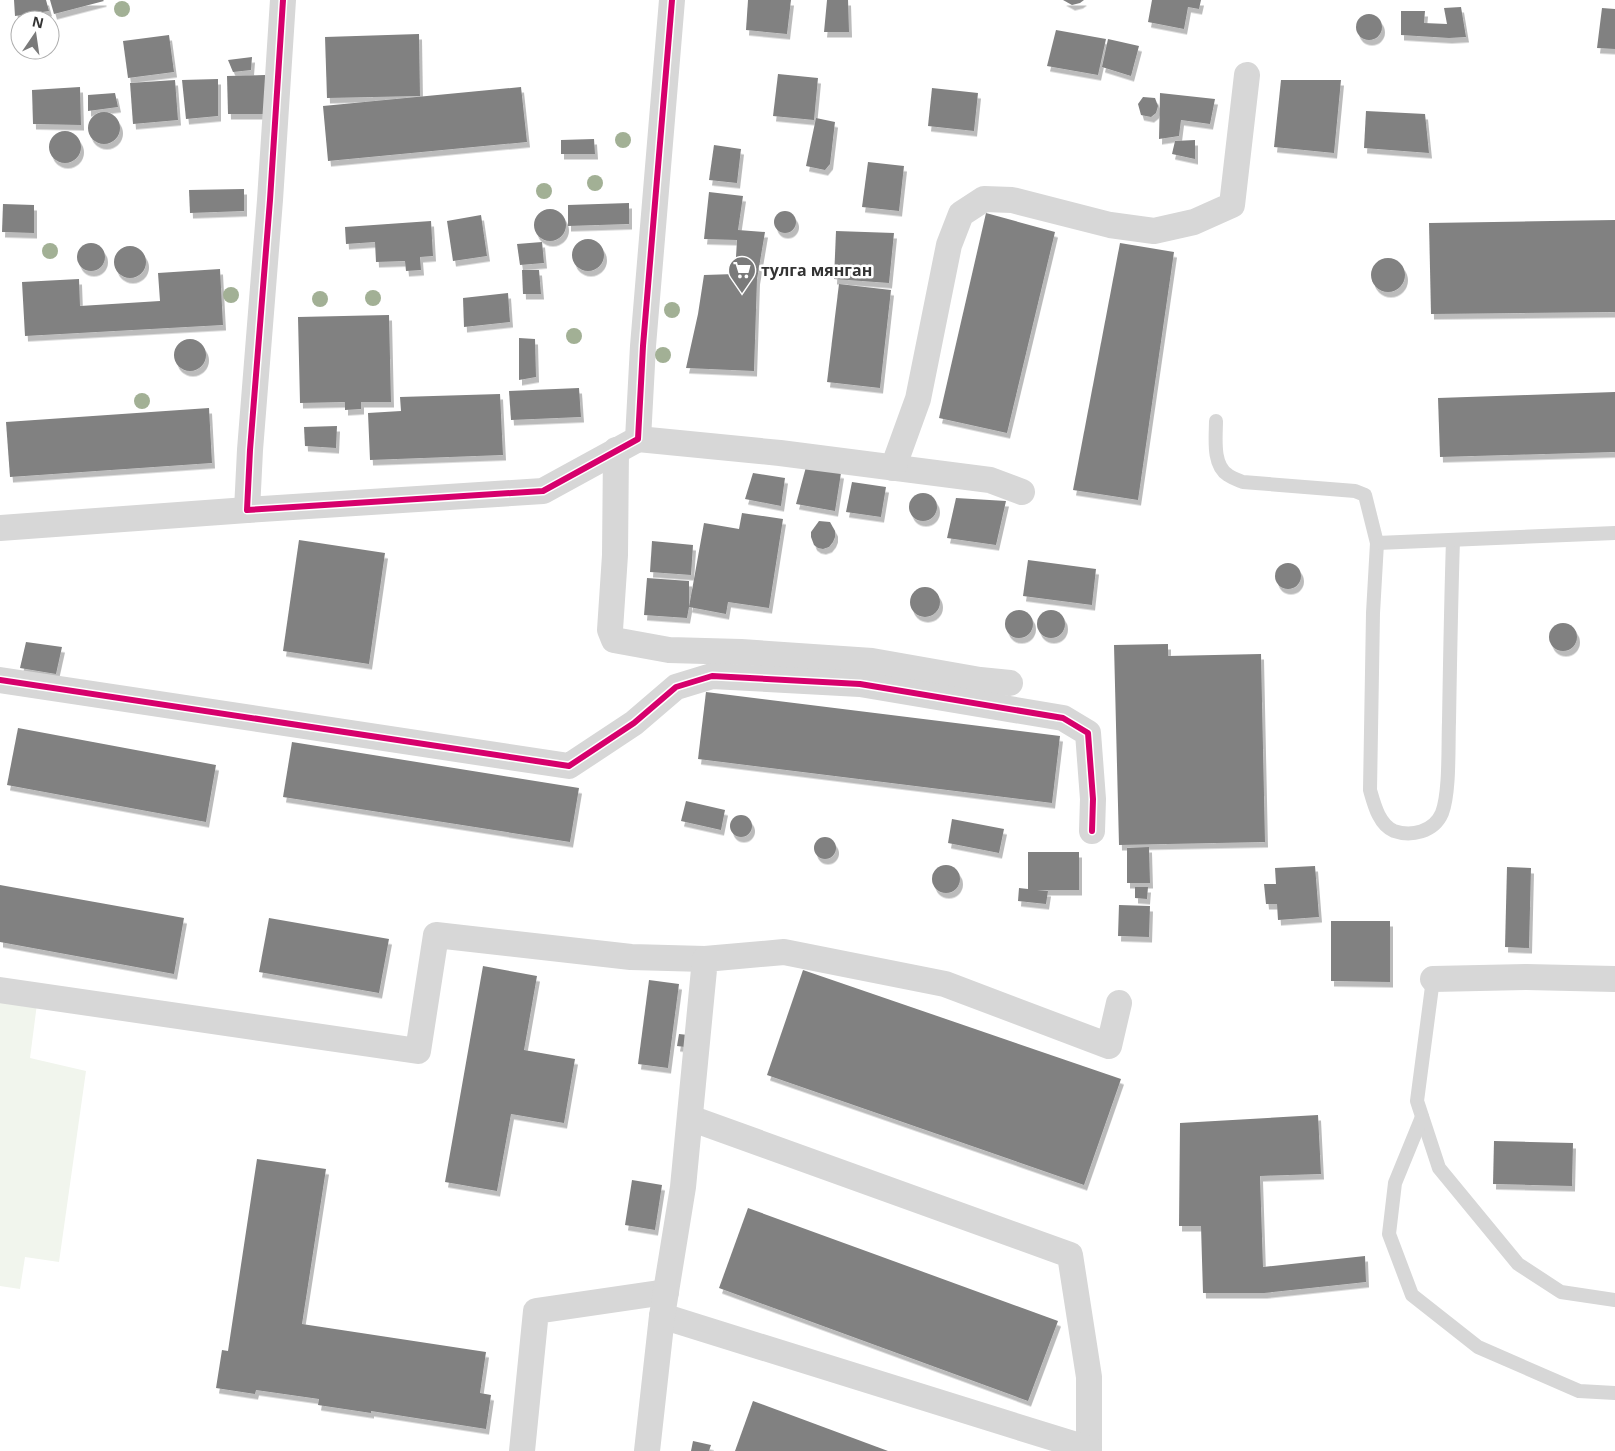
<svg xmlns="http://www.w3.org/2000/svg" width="1615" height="1451" font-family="'Open Sans',sans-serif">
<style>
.green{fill:#f1f5ed}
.building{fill:#818181;filter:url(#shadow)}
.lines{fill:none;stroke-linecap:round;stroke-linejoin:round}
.lane{stroke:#d7d7d7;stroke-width:14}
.street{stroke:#d7d7d7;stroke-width:26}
.cycleway-casing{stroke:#fff;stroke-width:9}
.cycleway{stroke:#d6006c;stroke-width:6}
.tree{fill:#a2b095}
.labels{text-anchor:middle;stroke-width:5;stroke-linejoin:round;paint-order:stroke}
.poi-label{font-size:16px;font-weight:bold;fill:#333;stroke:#fff;text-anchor:start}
</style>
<defs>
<filter id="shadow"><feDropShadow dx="3" dy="5.5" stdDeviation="0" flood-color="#0004"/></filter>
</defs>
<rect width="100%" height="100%" fill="#fff"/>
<polygon class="green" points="0,990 38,996 30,1058 86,1071 59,1262 25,1257 20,1289 0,1286"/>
<g class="building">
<polygon points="14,0 46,0 49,11 15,16"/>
<polygon points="50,0 103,0 104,1 54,14"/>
<polygon points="748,0 791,0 787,34 746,30"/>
<polygon points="827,0 848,0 849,32 824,32"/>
<polygon points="1063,0 1084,0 1080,3 1072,5"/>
<polygon points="1152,0 1201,0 1199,9 1188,7 1184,29 1148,22"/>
<polygon points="1461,7 1466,37 1449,38 1401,35 1401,11 1425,11 1424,23 1447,24 1444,8"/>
<polygon points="1602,8 1615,9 1615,49 1597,48"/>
<circle cx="1369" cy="27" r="13"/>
<polygon points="1056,30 1106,39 1098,75 1047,66"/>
<polygon points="419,34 420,96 327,98 325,37"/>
<polygon points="169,35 174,72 128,78 123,41"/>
<polygon points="1108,39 1139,46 1131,76 1102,67"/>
<polygon points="252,57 251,70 233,72 228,60"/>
<polygon points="778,74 818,78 814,120 773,116"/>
<polygon points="265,75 266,114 228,114 227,76"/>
<polygon points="218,79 218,116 186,119 182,80"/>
<polygon points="175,80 178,120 133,124 130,83"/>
<polygon points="1281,80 1341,80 1334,153 1274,147"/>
<polygon points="80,87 81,125 33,124 32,90"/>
<polygon points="521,87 527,142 328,161 323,106"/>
<polygon points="932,88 978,93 974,131 928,126"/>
<polygon points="115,93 118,107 88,111 88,95"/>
<polygon points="1160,93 1215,99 1210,124 1181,120 1179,136 1159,139"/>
<polygon points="1143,97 1155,98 1158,106 1156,113 1151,117 1141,115 1138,104"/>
<polygon points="1366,111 1425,114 1429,153 1364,148"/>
<circle cx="104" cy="128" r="16"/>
<polygon points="816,118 835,122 830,164 825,170 806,166"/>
<circle cx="65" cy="147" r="16"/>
<polygon points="594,139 595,154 561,154 561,140"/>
<polygon points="1195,140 1195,159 1172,154 1175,141"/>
<polygon points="714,145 741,149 737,183 709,180"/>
<polygon points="868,162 904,166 899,211 862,207"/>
<polygon points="244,189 244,211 190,213 189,190"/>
<polygon points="709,192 743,196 738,230 765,232 757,279 754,371 686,368 698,314 704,275 735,274 737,240 704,239"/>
<polygon points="629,203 629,224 568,226 568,205"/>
<polygon points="3,204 34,205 34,233 2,232"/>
<circle cx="550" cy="225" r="16"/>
<circle cx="785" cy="222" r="11"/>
<polygon points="986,213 1055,232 1007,433 939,418"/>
<polygon points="481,215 487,256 453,261 447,221"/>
<polygon points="1615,220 1615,312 1431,314 1429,223"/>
<polygon points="431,221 433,256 420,257 421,270 406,271 405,261 376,262 375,242 346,244 345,227"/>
<polygon points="836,231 894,233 889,283 834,279"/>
<circle cx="588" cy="255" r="16"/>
<polygon points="542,242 544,263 520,265 517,244"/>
<circle cx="91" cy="257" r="14"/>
<polygon points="1120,243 1174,252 1138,500 1073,490"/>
<circle cx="130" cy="262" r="16"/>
<circle cx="1388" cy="275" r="17"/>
<polygon points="220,269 223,325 25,336 22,282 79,279 80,306 160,301 158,273"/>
<polygon points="522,270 539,270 541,294 523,294"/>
<polygon points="839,284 891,290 880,388 827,382"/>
<polygon points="508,293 510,322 464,327 463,298"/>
<polygon points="389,315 391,402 361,402 361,409 345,410 345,402 300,403 298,317"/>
<polygon points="519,338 535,339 536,377 519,380"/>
<circle cx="190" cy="355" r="16"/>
<polygon points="579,388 581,417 511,420 509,391"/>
<polygon points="1615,392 1615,452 1440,457 1438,398"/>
<polygon points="500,394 503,455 370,460 368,413 401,411 400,397"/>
<polygon points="209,408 212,463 10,477 6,422"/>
<polygon points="337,426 336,448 305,446 304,427"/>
<polygon points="806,467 841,473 835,511 796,504"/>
<polygon points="753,473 785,478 781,506 745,499"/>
<polygon points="852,482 886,487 881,517 846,512"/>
<circle cx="923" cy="507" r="14"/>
<polygon points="956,498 1006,501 996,545 947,538"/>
<polygon points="742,513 783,519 769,608 728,602 726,614 689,607 687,618 644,615 647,578 689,581 689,607 704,523 739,529"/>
<polygon points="819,521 830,522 835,531 835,537 833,542 829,547 823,549 818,548 814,545 811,537 811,532"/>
<polygon points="299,540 385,553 369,664 283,651"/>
<polygon points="652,541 693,545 691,575 650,572"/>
<polygon points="1028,560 1096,569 1092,605 1023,596"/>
<circle cx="1288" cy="576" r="13"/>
<circle cx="925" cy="602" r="15"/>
<circle cx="1019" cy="624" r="14"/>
<circle cx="1051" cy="624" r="14"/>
<circle cx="1563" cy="637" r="14"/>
<polygon points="26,642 62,647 56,674 20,668"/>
<polygon points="1168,644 1168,656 1261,654 1265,842 1119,845 1114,645"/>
<polygon points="706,692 1060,736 1052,803 698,759"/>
<polygon points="18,728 216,765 206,822 7,785"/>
<polygon points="292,742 579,788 570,842 283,797"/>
<polygon points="686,801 725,810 721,830 681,821"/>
<circle cx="741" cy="826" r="11"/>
<polygon points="952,819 1004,829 999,853 948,843"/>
<circle cx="825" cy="848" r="11"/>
<polygon points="1149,847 1150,883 1127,883 1127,848"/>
<polygon points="1028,852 1079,852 1079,890 1037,890 1048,891 1046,904 1018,901 1019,888 1028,889"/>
<circle cx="946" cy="879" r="14"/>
<polygon points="1315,866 1319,917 1278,920 1277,904 1266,904 1264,884 1276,884 1275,868"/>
<polygon points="1507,867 1531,868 1529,948 1505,947"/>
<polygon points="0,885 184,918 174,974 0,942"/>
<polygon points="1135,887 1148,887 1147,899 1135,898"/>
<polygon points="1119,905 1150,906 1149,937 1118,936"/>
<polygon points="269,918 389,939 379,993 259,972"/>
<polygon points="1331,921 1390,921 1390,982 1331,981"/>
<polygon points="483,966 537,976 524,1050 575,1059 564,1123 511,1114 497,1191 445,1182"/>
<polygon points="803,970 1121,1079 1084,1185 767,1075"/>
<polygon points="649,980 679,984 668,1068 638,1064"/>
<polygon points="679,1034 688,1035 685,1047 677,1046"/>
<polygon points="1318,1115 1321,1174 1260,1176 1263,1267 1365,1256 1366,1282 1264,1293 1203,1293 1201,1226 1179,1226 1180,1123"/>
<polygon points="1494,1141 1573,1143 1572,1186 1493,1184"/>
<polygon points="257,1159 326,1169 302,1324 486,1352 480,1393 491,1395 486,1429 371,1411 371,1413 318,1405 319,1399 256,1390 255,1394 216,1388 222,1350 228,1351"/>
<polygon points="632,1180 662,1185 655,1230 625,1225"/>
<polygon points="748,1208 1058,1321 1028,1401 719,1288"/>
<polygon points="753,1401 888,1451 735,1451"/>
<polygon points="693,1441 711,1445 709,1451 691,1451"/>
</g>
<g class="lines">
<g class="lane">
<path d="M1216,421C1216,437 1212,465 1228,475C1232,478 1238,480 1243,482L1355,491L1365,495L1377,543L1373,613L1370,790C1374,804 1379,825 1394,831C1411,837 1434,832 1442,813C1450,792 1448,746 1449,722C1450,662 1451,601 1453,540"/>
<polyline points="1377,543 1615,533"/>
<polyline points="1433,979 1417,1101 1439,1168 1518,1264 1561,1292 1615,1300"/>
<polyline points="1422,1117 1395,1183 1389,1234 1412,1295 1478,1347 1579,1391 1615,1393"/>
</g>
<g class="street">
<polyline points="283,0 270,200 250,450 247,510 543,491 638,439 643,346 672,0"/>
<polyline points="638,439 780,453 990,480 1022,492"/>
<polyline points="616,450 615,555 610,630 614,640 669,650 741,652 872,661 980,680 1010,683"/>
<polyline points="893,468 918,399 949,245 961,214 984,199 1012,200 1110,225 1154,231 1194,222 1232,205 1247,75"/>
<polyline points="0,528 247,510"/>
<polyline points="0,680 569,766 634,723 676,687 712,676 860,684 1063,718 1088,733 1093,799 1092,831"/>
<polyline points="1433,979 1526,977 1615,979"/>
<polyline points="0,990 418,1051 436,935 631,957 705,959"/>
<polyline points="690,1118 1070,1255 1089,1377 1089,1451"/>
<polyline points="662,1316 1089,1449"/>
<polyline points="522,1451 536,1311 666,1292"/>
<polyline points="647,1451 662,1316 683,1187 705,959 784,952 945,984 1109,1046 1119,1003"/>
</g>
<g class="cycleway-casing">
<g id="cycleway">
<polyline points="283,0 270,200 250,450 247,510 543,491 638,439 643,346 672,0"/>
<polyline points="0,680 569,766 634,723 676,687 712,676 860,684 1063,718 1088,733 1093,799 1092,831"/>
</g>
</g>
<use href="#cycleway" class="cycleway"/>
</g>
<g class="tree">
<circle cx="122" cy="9" r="8"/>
<circle cx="623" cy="140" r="8"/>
<circle cx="595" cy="183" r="8"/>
<circle cx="544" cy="191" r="8"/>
<circle cx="50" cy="251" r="8"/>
<circle cx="231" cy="295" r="8"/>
<circle cx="373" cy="298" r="8"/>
<circle cx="320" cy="299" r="8"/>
<circle cx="672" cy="310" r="8"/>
<circle cx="574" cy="336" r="8"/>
<circle cx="663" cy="355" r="8"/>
<circle cx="142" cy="401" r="8"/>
</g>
<defs>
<g id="supermarket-pin" transform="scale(1.4375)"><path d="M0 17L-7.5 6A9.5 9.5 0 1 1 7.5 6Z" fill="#7a7a7a" stroke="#fff"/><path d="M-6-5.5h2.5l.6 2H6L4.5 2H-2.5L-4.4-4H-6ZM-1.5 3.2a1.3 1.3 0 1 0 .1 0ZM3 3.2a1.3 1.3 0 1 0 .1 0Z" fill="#fff"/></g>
</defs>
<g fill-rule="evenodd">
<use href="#supermarket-pin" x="742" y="270"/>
</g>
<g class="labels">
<g class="poi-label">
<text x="761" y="276">тулга мянган</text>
</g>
</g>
<g transform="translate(35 35) rotate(13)"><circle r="24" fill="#ffffff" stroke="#adadad"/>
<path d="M0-4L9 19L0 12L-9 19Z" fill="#7a7a7a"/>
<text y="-8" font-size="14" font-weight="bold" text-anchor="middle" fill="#333333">N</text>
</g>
</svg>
